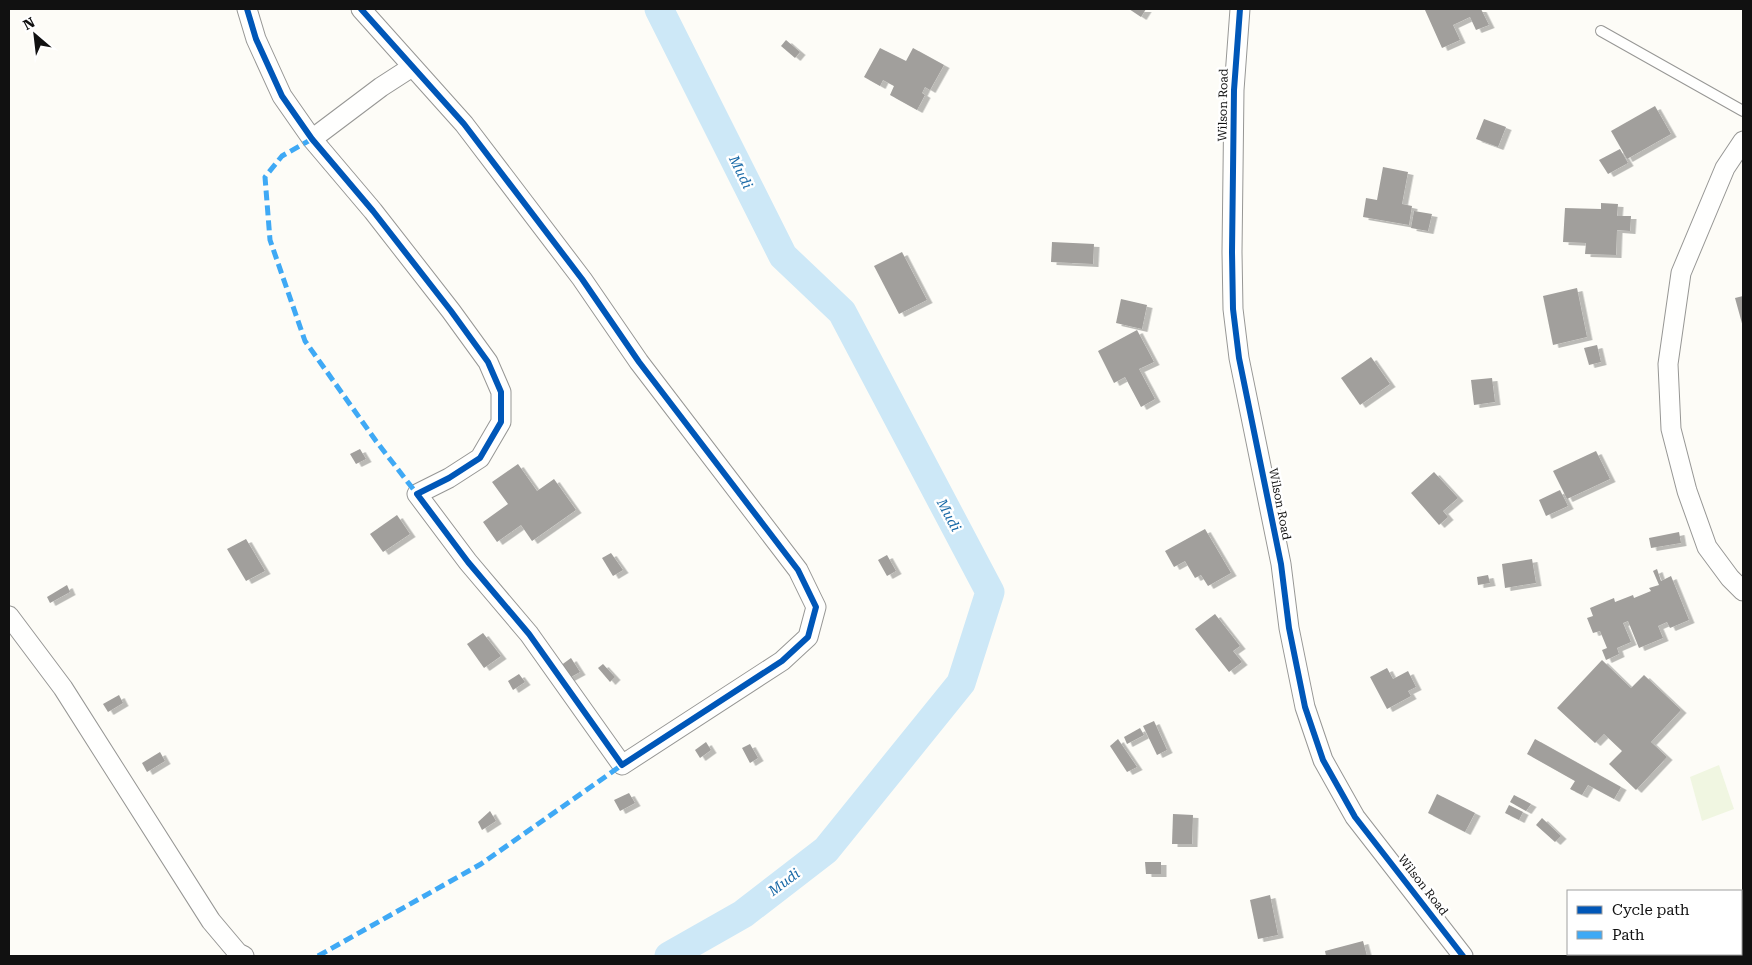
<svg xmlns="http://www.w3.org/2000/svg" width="1752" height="965" font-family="'Roboto Serif',serif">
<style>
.pitch{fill:#f0f6e1}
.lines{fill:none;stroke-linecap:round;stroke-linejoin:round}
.river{stroke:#cde8f7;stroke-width:29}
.building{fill:#a19f9c;filter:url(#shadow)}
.service-casing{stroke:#979795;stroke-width:12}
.minor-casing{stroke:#979795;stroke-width:21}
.service{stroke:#fffffe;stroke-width:10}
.minor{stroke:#fffffe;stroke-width:19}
.quiet{stroke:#3fa9f5;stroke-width:5;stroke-dasharray:10 5;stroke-linecap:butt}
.cycleway-casing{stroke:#fff;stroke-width:9}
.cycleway{stroke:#0057b8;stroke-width:6}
.labels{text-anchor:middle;stroke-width:5;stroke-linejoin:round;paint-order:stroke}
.street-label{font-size:12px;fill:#111;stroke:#fff}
.water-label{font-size:14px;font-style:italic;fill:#1768a6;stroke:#fff}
</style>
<defs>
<filter id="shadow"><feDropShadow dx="5.5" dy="3" stdDeviation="0" flood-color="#0004"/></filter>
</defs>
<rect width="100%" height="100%" fill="#fdfcf7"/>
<polygon class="pitch" points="1719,765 1734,809 1702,821 1690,777"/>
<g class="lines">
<polyline class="river" points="659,9 783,256 842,312 990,592 961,683 826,850 743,914 669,956"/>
</g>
<g class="building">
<polygon points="1129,9 1146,9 1141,17"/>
<polygon points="1427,9 1481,9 1489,25 1476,30 1470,17 1453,25 1460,40 1442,48 1425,10"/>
<polygon points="786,40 800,52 795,58 781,46"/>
<polygon points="880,48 906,61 913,48 944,65 930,90 925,87 922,93 925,95 917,110 890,95 894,86 883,80 880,86 864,77"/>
<polygon points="1655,106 1671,134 1627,159 1611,131"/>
<polygon points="1484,119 1506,127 1498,147 1476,139"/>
<polygon points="1620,149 1628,163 1608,174 1599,160"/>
<polygon points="1383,167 1408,172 1402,204 1412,206 1409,225 1363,217 1366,198 1377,200"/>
<polygon points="1601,203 1618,204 1617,216 1631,216 1630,231 1617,230 1616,255 1585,254 1586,243 1563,242 1565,208 1601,209"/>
<polygon points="1414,211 1432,214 1428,231 1411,228"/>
<polygon points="1052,242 1094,244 1093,264 1051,262"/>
<polygon points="902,252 927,300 899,314 874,266"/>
<polygon points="1577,288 1587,337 1553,345 1543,296"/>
<polygon points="1743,296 1743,327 1735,298"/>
<polygon points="1121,299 1147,305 1142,329 1116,323"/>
<polygon points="1137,330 1154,362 1139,369 1155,399 1141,407 1125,377 1114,383 1098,351"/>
<polygon points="1597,345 1601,362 1589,365 1584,348"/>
<polygon points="1371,357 1390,384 1360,405 1341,378"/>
<polygon points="1492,378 1495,402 1474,405 1471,380"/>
<polygon points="360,449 366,459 356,464 350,454"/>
<polygon points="1596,451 1610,479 1567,499 1553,471"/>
<polygon points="518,464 537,491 554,479 576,510 532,541 521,525 497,542 483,522 508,504 492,482"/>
<polygon points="1434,472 1458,498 1443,511 1448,517 1439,525 1411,493"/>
<polygon points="1560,490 1568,506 1546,516 1539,500"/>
<polygon points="397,515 410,534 383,552 370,534"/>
<polygon points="1205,529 1231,573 1208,586 1201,575 1195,578 1185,561 1174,567 1165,551"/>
<polygon points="1679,532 1681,543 1651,548 1649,538"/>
<polygon points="246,539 265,571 246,581 227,549"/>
<polygon points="611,553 623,570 613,576 602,558"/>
<polygon points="887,555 896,571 887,576 878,560"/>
<polygon points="1532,559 1536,583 1505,588 1502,564"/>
<polygon points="1657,569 1661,581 1671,576 1689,620 1670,628 1667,622 1658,626 1663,638 1639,648 1628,621 1623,623 1631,642 1617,648 1619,654 1606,660 1602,650 1607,648 1600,631 1593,633 1587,618 1593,616 1590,608 1614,598 1615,602 1633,595 1634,598 1651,591 1649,588 1659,585 1653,571"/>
<polygon points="1488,575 1490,583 1478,585 1477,577"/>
<polygon points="67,585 70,592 50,603 47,597"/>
<polygon points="1215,614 1240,646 1233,651 1242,662 1229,672 1195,629"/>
<polygon points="483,633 501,656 484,668 467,644"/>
<polygon points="571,658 580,672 569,678 560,666"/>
<polygon points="1602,660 1631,688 1644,675 1681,710 1651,742 1667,757 1636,790 1609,764 1622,751 1604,734 1595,743 1557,708"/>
<polygon points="603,664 615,677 610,682 598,668"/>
<polygon points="1387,668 1393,679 1408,671 1416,687 1408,691 1411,696 1387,709 1370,677"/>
<polygon points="519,674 525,682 513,690 508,681"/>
<polygon points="119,695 123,703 108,712 103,704"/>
<polygon points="1154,721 1167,750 1157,755 1143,726"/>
<polygon points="1140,728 1144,735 1127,744 1124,737"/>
<polygon points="1118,739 1137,767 1127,772 1110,746"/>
<polygon points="1535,739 1621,787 1614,799 1588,785 1582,795 1570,789 1575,781 1527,754"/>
<polygon points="706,742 711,750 700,758 695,750"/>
<polygon points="750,744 758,758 750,763 742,748"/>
<polygon points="160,752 165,761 147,772 142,763"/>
<polygon points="629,793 635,803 620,811 614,800"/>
<polygon points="1437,794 1475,813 1465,832 1428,813"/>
<polygon points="1514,795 1531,804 1526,811 1510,802"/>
<polygon points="1509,805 1523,812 1519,820 1505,813"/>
<polygon points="490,811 496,821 482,830 478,822"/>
<polygon points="1173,814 1193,815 1192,844 1172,844"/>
<polygon points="1542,818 1561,836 1555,842 1536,825"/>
<polygon points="1145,862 1161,862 1161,874 1146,874"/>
<polygon points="1270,895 1278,935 1258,939 1250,900"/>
<polygon points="1363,941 1367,956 1326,956 1325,951"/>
<polygon points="1600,954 1631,954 1632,956 1601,956"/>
</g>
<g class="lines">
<g class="service-casing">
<polyline id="service" points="1601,31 1743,111"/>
</g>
<g class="minor-casing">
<g id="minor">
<polyline points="247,9 256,39 282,96 312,139 373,211 451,311 488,362 501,392 501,422 480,458 449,478 417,494 468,562 529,634 622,765 782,661 808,637 816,607 798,570 639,362 582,279 464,124 361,9"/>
<polyline points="1240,9 1234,90 1232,252 1233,309 1239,358 1281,564 1289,628 1305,707 1323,760 1355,817 1463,956"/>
<polyline points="312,139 381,87 412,67"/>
<polyline points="1743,141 1725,168 1681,273 1668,364 1671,429 1687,491 1707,547 1730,578 1743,591"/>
<polyline points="9,616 63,688 211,921 238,953 244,956"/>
</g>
</g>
<use href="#service" class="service"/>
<use href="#minor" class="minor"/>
<g class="quiet">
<polyline points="312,139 282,156 265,177 270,240 305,341 376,441 417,494"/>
<polyline points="318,956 481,864 622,765"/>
</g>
<g class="cycleway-casing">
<g id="cycleway">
<polyline points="247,9 256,39 282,96 312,139 373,211 451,311 488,362 501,392 501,422 480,458 449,478 417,494 468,562 529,634 622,765 782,661 808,637 816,607 798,570 639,362 582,279 464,124 361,9"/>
<polyline points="1240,9 1234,90 1232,252 1233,309 1239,358 1281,564 1289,628 1305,707 1323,760 1355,817 1463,956"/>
</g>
</g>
<use href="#cycleway" class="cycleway"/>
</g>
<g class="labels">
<g class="street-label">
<text transform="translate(1223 105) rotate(-89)" y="4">Wilson Road</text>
<text transform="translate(1280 504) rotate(79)" y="4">Wilson Road</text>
<text transform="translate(1423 885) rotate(52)" y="4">Wilson Road</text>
</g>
<g class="water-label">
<text transform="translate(741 172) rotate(64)" y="5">Mudi</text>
<text transform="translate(949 515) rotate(62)" y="5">Mudi</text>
<text transform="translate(784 882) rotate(-37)" y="5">Mudi</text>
</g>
</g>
<rect width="1752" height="965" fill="none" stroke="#111111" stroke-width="20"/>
<rect x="1567" y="890" width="175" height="65" fill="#ffffff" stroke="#a0a0a0"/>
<rect x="1577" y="906" width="25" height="8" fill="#0057b8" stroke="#a0a0a0"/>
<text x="1612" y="915" font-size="15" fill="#111111">Cycle path</text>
<rect x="1577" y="931" width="25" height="8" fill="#3fa9f5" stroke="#a0a0a0"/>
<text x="1612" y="940" font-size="15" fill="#111111">Path</text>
<g transform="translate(35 35) rotate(332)" stroke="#ffffff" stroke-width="4" paint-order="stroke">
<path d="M0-4L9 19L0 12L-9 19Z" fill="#111111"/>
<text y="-8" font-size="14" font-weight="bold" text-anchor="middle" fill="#111111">N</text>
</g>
</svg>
